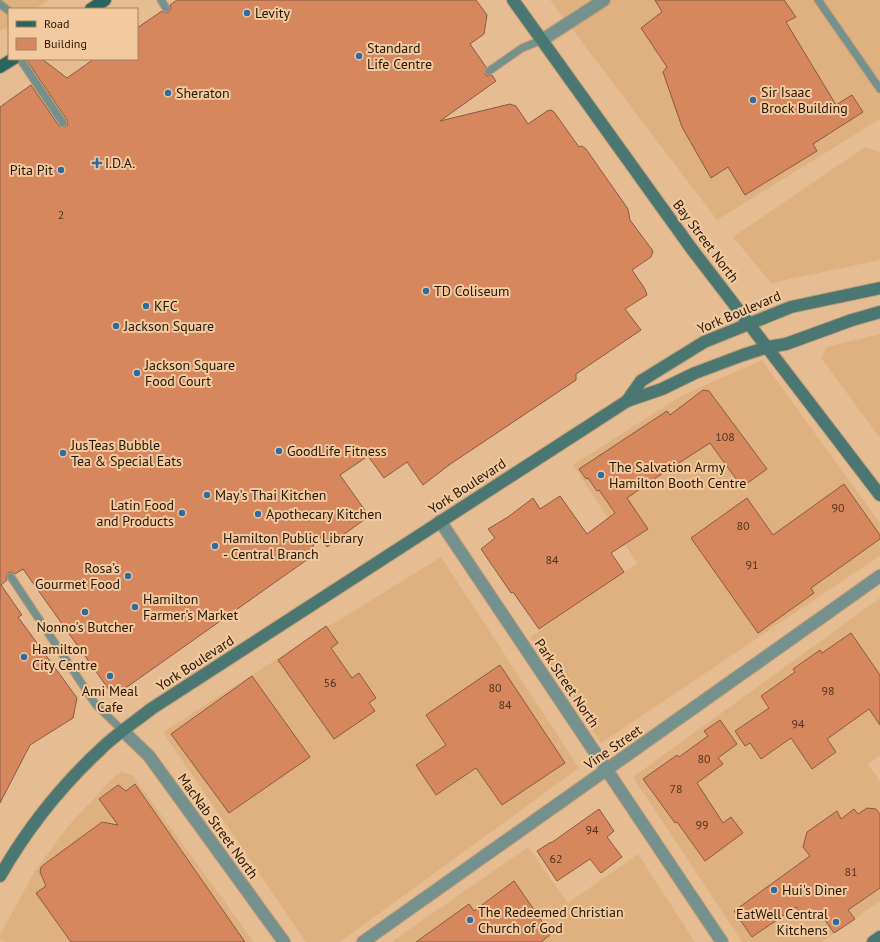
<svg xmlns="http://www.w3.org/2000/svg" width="880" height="942" font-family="'PT Sans',sans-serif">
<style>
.built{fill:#dfb181}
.building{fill:#d7875e;stroke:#885941}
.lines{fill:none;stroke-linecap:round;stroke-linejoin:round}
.lane-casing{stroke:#bf9c77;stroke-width:9}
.street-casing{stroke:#bf9c77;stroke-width:14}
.secondary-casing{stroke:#bf9c77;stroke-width:14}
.primary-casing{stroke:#bf9c77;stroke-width:14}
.lane{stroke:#74918d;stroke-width:7}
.street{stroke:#74918d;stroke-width:12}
.secondary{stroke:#4b7772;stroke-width:12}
.primary{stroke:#29645f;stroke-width:12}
.poi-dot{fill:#2b6ca2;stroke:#f3ca9f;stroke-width:1.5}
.labels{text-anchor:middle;stroke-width:4;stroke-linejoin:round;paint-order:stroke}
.number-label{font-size:12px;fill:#51321c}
.poi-label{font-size:14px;fill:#241606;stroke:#f3ca9f;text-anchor:start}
.street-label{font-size:14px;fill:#241606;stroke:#f3ca9f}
</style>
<rect width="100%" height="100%" fill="#e6bd93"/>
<g class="built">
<polygon points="0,0 49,0 35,9 9,9 9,26 0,31"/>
<polygon points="550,0 880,0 880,119 717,220"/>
<polygon points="865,147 880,152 880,260 771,283 733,237"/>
<polygon points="880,334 880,438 821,358 827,347"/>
<polygon points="762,360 880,523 880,556 601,743 530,637 637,563 573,465 681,396"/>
<polygon points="441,557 579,768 340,942 306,942 163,732 302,643"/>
<polygon points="880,598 880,756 868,764 880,781 880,901 822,942 742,942 633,777"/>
<polygon points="121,772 132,775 254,942 5,942 0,939 0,935 35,871 69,825 115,776"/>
<polygon points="528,847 568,903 638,854 695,942 391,942"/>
</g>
<g class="building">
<polygon points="177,0 476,0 487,15 484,34 470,44 486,67 485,74 487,76 492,75 496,81 440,121 510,104 516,106 528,124 547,111 551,110 554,112 579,147 582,146 586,149 628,209 630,220 653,251 651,257 632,270 645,289 647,295 625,309 641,330 576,374 576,380 449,465 423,485 407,462 384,478 368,456 340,475 369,516 327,547 318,534 308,559 117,694 112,694 23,569 15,574 11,572 8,573 6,577 7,580 1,585 22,615 18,617 77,698 73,718 30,745 0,803 0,107 31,85 59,126 65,127 68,125 67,120 26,59 42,59 67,78 94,59 137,59 137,28 162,11 166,13 169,12 171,8 170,5"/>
<polygon points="655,0 784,0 796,17 786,22 836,105 852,95 863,112 813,144 817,151 745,195 728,167 711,178 682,127 663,72 667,67 641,28 662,12"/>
<polygon points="703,390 709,391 767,469 742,487 710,443 657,477 627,498 648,529 611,553 624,572 539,629 513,592 511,593 481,549 495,538 488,529 508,517 533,498 540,509 560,496 587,534 615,513 599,490 597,491 588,478 586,479 579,469 667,411 670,415"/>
<polygon points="844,484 880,535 880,539 811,588 814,593 758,633 691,538 747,498 773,535"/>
<polygon points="326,626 338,643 331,648 352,678 359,673 376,698 369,703 375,711 334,739 278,660"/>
<polygon points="851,633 880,675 880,725 869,709 827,739 836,752 812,769 791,738 761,759 750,743 745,746 735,731 769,708 761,696 795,672 793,669 820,650 822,653"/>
<polygon points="500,665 565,763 502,805 476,768 436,795 416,765 446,745 426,715"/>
<polygon points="252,676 310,757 229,813 171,734"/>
<polygon points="720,720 737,744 718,758 723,764 697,783 723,823 731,817 743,833 705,861 677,822 675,823 643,779 677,755 679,757 708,736 704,731"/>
<polygon points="135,784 245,942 71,942 36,893 46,886 40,872 41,867 46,863 102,822 118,825 99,799 118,785 126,791"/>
<polygon points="867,808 876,809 880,814 880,888 848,910 855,919 834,933 818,910 805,919 796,907 752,937 734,911 810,856 803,847 807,832 837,811 841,819 854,809 858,814"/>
<polygon points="599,809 614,831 607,837 622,857 601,873 590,859 557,881 537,851 551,842 551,843"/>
<polygon points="514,881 551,934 541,942 416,942 469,904 474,911"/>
</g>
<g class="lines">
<g class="lane-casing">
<g id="lane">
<polyline points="161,0 166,8"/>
<polyline points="818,0 880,89"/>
<polyline points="0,4 9,11"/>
<polyline points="20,59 63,123"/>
<polyline points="489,71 522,48 542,40"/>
<polyline points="11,577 96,705 123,731"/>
</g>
</g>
<g class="street-casing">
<g id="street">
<polyline points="542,40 604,0"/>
<polyline points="440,521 722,942"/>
<polyline points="123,731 149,756 284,942"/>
<polyline points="363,942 880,576"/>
</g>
</g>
<g class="secondary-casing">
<g id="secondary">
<polyline points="513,0 691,248 880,495"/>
<polyline points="627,401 641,381 704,342 791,307 880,288"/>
<path d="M0,876C27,829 61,786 101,749C116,734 135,722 151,709L627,401L662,389L695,373L743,355L768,347L786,344L852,320L880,312"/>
<polyline points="873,942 880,937"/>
</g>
</g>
<g class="primary-casing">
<g id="primary">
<polyline points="91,9 105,0"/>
<polyline points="0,67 13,59"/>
</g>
</g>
<use href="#lane" class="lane"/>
<use href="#street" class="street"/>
<use href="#secondary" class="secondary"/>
<use href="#primary" class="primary"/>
</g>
<g class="poi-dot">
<circle cx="247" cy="13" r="4"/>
<circle cx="359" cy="56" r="4"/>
<circle cx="168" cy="93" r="4"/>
<circle cx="753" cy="100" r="4"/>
<path d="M95 157h4v4h4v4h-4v4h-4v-4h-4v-4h4z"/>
<circle cx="61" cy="170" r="4"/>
<circle cx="426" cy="291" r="4"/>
<circle cx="146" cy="306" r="4"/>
<circle cx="116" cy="326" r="4"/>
<circle cx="137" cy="373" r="4"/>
<circle cx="279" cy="451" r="4"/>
<circle cx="63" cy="453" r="4"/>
<circle cx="601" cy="475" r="4"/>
<circle cx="207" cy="495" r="4"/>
<circle cx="182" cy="513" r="4"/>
<circle cx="258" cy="514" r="4"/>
<circle cx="215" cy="546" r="4"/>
<circle cx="128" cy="576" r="4"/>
<circle cx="135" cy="607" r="4"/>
<circle cx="85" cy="612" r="4"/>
<circle cx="24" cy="657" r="4"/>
<circle cx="110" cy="676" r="4"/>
<circle cx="774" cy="890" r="4"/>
<circle cx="470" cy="920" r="4"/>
<circle cx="836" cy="922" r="4"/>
</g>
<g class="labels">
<g class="number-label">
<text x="61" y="219">2</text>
<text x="725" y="441">108</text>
<text x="838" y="512">90</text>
<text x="743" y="530">80</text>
<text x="552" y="564">84</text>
<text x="752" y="569">91</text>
<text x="330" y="687">56</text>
<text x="495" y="692">80</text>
<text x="828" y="695">98</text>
<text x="505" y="709">84</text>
<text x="798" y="728">94</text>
<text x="704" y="763">80</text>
<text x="676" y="793">78</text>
<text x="702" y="829">99</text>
<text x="592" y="834">94</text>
<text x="556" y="863">62</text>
<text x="851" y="876">81</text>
</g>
<g class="poi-label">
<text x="255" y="18">Levity</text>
<text x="367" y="53">Standard<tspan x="367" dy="16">Life Centre</tspan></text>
<text x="761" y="97">Sir Isaac<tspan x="761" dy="16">Brock Building</tspan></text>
<text x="176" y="98">Sheraton</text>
<text x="105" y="168">I.D.A.</text>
<text x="53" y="175" text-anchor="end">Pita Pit</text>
<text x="434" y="296">TD Coliseum</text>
<text x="154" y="311">KFC</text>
<text x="124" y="331">Jackson Square</text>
<text x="145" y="370">Jackson Square<tspan x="145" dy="16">Food Court</tspan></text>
<text x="71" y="450">JusTeas Bubble<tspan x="71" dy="16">Tea &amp; Special Eats</tspan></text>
<text x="287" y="456">GoodLife Fitness</text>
<text x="609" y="472">The Salvation Army<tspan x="609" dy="16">Hamilton Booth Centre</tspan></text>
<text x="215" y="500">May's Thai Kitchen</text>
<text x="174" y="510" text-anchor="end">Latin Food<tspan x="174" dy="16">and Products</tspan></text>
<text x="266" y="519">Apothecary Kitchen</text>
<text x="223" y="543">Hamilton Public Library<tspan x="223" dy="16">- Central Branch</tspan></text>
<text x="120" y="573" text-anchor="end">Rosa’s<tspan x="120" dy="16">Gourmet Food</tspan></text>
<text x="143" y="604">Hamilton<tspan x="143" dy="16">Farmer's Market</tspan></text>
<text x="85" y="632" text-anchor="middle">Nonno's Butcher</text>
<text x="32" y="654">Hamilton<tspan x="32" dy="16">City Centre</tspan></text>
<text x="110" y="696" text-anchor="middle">Ami Meal<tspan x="110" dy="16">Cafe</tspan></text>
<text x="782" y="895">Hui's Diner</text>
<text x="478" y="917">The Redeemed Christian<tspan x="478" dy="16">Church of God</tspan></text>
<text x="828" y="919" text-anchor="end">EatWell Central<tspan x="828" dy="16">Kitchens</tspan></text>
</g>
<g class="street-label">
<text transform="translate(706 241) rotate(53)" y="5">Bay Street North</text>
<text transform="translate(739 312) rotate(-23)" y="5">York Boulevard</text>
<text transform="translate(467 486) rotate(-33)" y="5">York Boulevard</text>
<text transform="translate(195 663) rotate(-33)" y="5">York Boulevard</text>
<text transform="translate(567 683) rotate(56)" y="5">Park Street North</text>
<text transform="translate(613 747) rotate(-35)" y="5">Vine Street</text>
<text transform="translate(218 826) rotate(54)" y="5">MacNab Street North</text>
</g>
</g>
<rect x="8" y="8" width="130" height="52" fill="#f3ca9f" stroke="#a08262"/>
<rect x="16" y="21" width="20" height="6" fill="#29645f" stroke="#a08262"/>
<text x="44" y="28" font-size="12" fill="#241606">Road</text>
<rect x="16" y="38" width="20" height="12" fill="#d7875e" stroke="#a08262"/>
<text x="44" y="48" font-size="12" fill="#241606">Building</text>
</svg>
